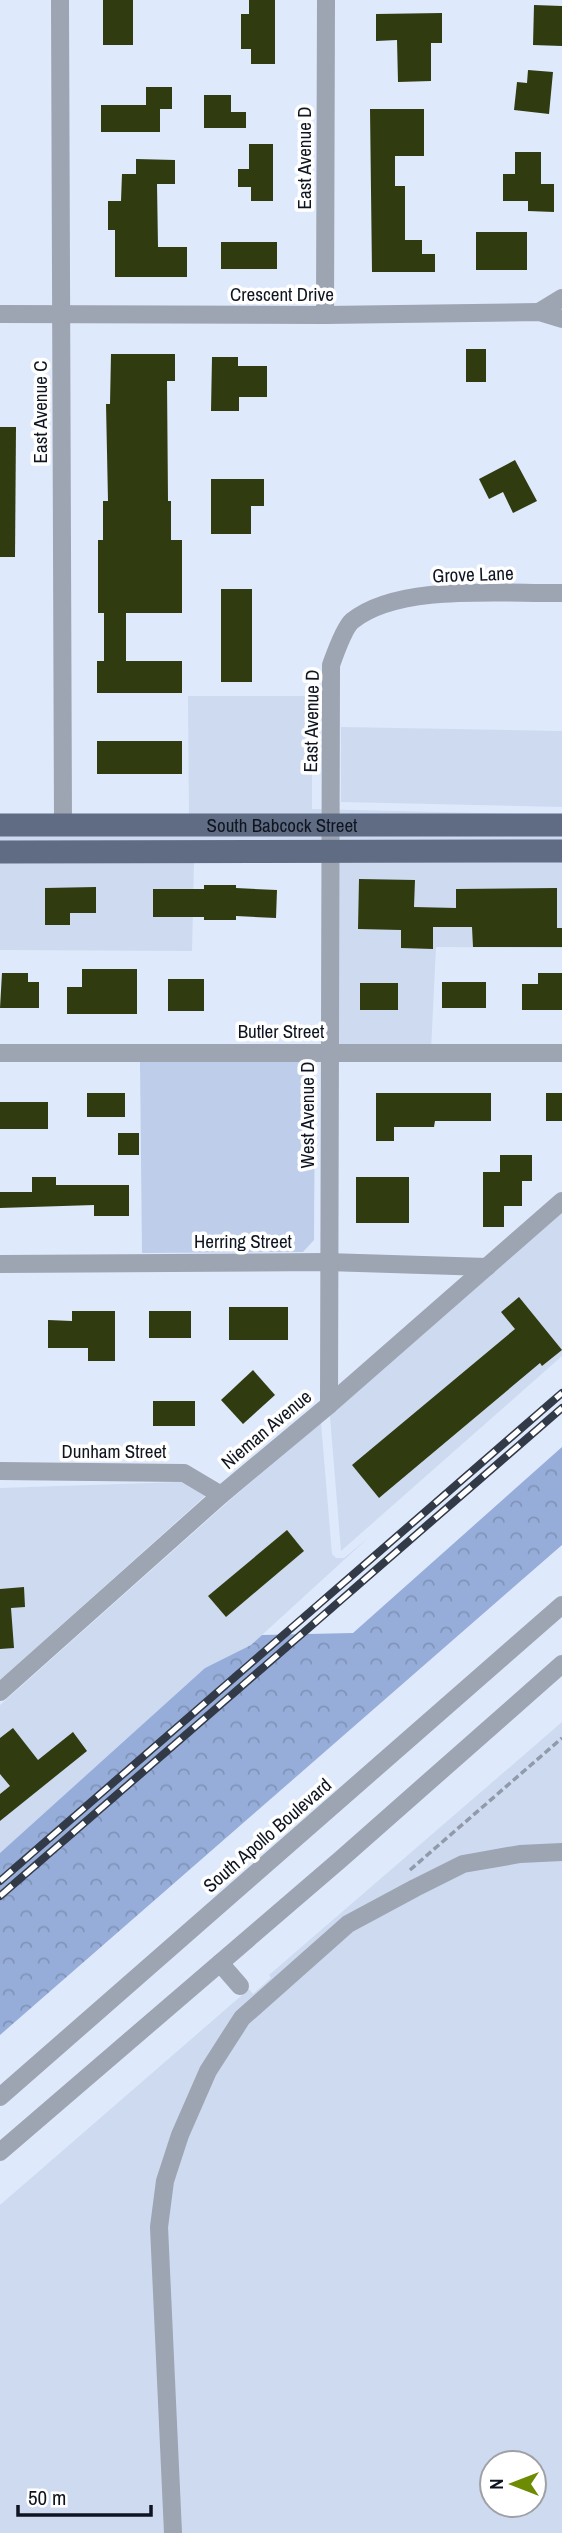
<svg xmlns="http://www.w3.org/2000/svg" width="562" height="2533" font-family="'Archivo Narrow',sans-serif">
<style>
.built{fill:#cddaf0;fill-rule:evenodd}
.grass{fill:#bdcdea}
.forest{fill:url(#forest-crowns)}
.building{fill:#303c0f}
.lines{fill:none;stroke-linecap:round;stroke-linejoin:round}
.path{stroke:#919aaa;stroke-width:3.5;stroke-dasharray:7 3.5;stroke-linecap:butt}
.minor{stroke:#9da4b2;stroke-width:18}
.major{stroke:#5f6c84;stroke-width:23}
.rail-casing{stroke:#333a47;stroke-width:8}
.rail{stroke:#fff;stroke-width:5;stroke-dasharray:16;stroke-linecap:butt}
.labels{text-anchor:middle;stroke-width:7;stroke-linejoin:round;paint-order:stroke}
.street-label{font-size:19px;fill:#0f1520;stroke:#fff}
</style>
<defs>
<pattern id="forest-crowns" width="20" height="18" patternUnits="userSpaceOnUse" patternTransform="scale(1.75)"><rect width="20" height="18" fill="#96add9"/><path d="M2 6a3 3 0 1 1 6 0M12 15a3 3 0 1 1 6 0" fill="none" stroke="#8094ba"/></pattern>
</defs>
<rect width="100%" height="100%" fill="#dee9fc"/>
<g class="built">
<polygon points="188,696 312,696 312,809 562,815 562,948 436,947 431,1051 329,1052 330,863 194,863 192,951 0,950 0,817 189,820"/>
<polygon points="341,727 562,731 562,807 341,802"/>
<polygon points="562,1201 562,1356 341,1551 329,1405"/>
<polygon points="321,1423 332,1554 336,1558 344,1558 368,1538 251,1645 205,1668 0,1853 0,1705 229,1501"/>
<polygon points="181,1482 205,1496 0,1680 0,1488"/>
<path d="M562,1722V2533H0V2205L249,1989L253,1994L271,1978L269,1975ZM492,2463H534V2505H492Z"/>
</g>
<polygon class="grass" points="307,1061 315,1074 314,1240 303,1252 142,1253 140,1062"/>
<polygon class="forest" points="562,1447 562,1545 0,2035 0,1853 205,1668 251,1645 262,1635 353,1633"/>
<g class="building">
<rect x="103" y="0" width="30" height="45"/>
<polygon points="249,0 275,0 275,64 251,64 251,49 241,49 241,14 249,14"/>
<polygon points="534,5 562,6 562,46 533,45"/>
<polygon points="442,13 442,43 431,43 431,81 398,82 397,40 376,41 376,14"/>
<polygon points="528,70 553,72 549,114 514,110 517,82 527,83"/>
<polygon points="146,87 172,87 172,109 160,109 160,132 101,132 101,105 146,105"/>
<polygon points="204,95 231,95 231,112 246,112 246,128 204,128"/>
<polygon points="370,109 424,109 424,156 395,156 395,186 405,186 405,240 422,240 422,254 435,254 435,272 372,272"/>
<polygon points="249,144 273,144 273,201 251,201 251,187 238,187 238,169 249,169"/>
<polygon points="515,152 541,152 541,184 554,184 554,212 528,211 528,201 503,201 503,174 515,174"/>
<polygon points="136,159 175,160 175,184 157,184 158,247 187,247 187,277 115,277 115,230 108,230 108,201 121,201 122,174 136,174"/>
<rect x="476" y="232" width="51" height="38"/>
<rect x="221" y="242" width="56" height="27"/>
<rect x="466" y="349" width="20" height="33"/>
<polygon points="111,354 175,354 175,381 167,381 168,501 171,501 171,540 182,540 182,613 126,613 126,661 182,661 182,693 97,693 97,661 104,661 104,613 98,613 98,540 103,540 103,501 108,501 106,404 110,404"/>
<polygon points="212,357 238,357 238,366 267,366 267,397 239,397 239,411 211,411"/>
<polygon points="0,427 16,427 15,557 0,557"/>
<polygon points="515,460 537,501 513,513 503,492 489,499 479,479"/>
<polygon points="211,479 264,479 264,506 251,506 251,534 211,534"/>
<rect x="221" y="589" width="31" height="93"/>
<rect x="97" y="741" width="85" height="33"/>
<polygon points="359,879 415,880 414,907 456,908 456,889 557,888 557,928 562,928 562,947 473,947 472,927 433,927 433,949 401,948 401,930 358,929"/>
<polygon points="204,885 236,885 236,888 277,890 276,918 236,916 236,920 204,920 204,917 153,917 153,889 204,889"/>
<polygon points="96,887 96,913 70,913 70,925 45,925 45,888"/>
<polygon points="82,969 137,969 137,1014 67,1014 67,987 82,987"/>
<polygon points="2,973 28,973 28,982 39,982 39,1008 0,1008"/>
<polygon points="538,973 562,973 562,1010 522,1010 522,984 538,984"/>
<rect x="168" y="979" width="36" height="32"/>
<rect x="442" y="982" width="44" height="26"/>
<rect x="360" y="983" width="38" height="27"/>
<rect x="87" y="1093" width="38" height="24"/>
<polygon points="376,1093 491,1093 491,1121 435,1121 434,1127 394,1127 394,1141 376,1141"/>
<rect x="546" y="1093" width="16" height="28"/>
<rect x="0" y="1102" width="48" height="27"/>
<rect x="118" y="1133" width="21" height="22"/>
<polygon points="500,1155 532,1155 532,1181 522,1181 522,1206 504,1206 504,1227 483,1227 483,1172 500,1172"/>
<polygon points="32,1177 56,1177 56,1185 129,1185 129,1216 94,1216 94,1205 0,1208 0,1192 32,1192"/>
<rect x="356" y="1177" width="53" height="46"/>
<polygon points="519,1297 562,1350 542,1366 540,1363 379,1498 352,1465 515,1329 501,1312"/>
<rect x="229" y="1307" width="59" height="33"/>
<polygon points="72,1311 115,1311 115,1361 88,1361 88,1348 48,1348 48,1320 72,1321"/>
<rect x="149" y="1311" width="42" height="27"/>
<polygon points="253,1370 275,1395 243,1424 221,1400"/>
<rect x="153" y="1401" width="42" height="25"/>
<polygon points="287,1530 304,1551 226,1617 208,1596"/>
<polygon points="24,1587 25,1607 11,1608 14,1648 0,1649 0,1589"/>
<polygon points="13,1728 38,1760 73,1732 87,1751 0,1821 0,1794 10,1786 0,1774 0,1738"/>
</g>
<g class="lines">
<polyline class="path" points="410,1870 562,1738"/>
<g class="minor">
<polyline points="60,0 63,824"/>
<polyline points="539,312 562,298"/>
<polyline points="0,314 325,315 539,312 562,319"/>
<polyline points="325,315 326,0"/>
<polyline points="0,1053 562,1053"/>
<polyline points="0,1264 327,1262 487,1267"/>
<path d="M329,1405L331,665C335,654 344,628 352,621C399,583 503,594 562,593"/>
<polyline points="0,1471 184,1473 221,1495"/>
<polyline points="0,1692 221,1495 329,1405 562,1201"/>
<polyline points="220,1963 240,1986"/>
<polyline points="0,2097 562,1605"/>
<polyline points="0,2152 341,1859 562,1664"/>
<polyline points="173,2533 159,2227 165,2181 180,2135 208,2071 242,2018 348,1924 415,1888 463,1864 520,1854 562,1852"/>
</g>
<g class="major">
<path id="s1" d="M0,825H562"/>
<polyline points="0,852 562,851"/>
</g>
<g class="rail-casing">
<g id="rail">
<polyline points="0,1881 562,1393"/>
<polyline points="0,1896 562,1408"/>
</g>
</g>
<use href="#rail" class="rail"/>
</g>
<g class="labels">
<g class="street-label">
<text transform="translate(304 158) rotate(-90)" y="7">East Avenue D</text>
<text x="282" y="301">Crescent Drive</text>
<text transform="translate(40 412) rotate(-90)" y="7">East Avenue C</text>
<text transform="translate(473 574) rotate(-2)" y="7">Grove Lane</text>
<text transform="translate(311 721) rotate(-89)" y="7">East Avenue D</text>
<text dy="7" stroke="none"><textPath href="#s1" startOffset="282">South Babcock Street</textPath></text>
<text x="281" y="1038">Butler Street</text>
<text transform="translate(307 1115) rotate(-90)" y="7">West Avenue D</text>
<text x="243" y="1248">Herring Street</text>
<text transform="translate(266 1429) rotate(-40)" y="7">Nieman Avenue</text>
<text x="114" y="1458">Dunham Street</text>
<text transform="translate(267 1835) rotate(-41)" y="7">South Apollo Boulevard</text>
</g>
</g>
<g transform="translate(513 2484) rotate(270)"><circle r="33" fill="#ffffff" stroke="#9fa1a6" stroke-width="2"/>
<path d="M0-5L12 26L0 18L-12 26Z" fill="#6e8b04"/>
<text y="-10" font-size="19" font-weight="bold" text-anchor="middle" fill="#0f1520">N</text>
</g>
<path d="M18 2505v10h133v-10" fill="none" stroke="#0f1520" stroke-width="3.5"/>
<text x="28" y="2505" font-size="21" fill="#0f1520" stroke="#ffffff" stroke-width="5" paint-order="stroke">50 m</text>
</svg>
